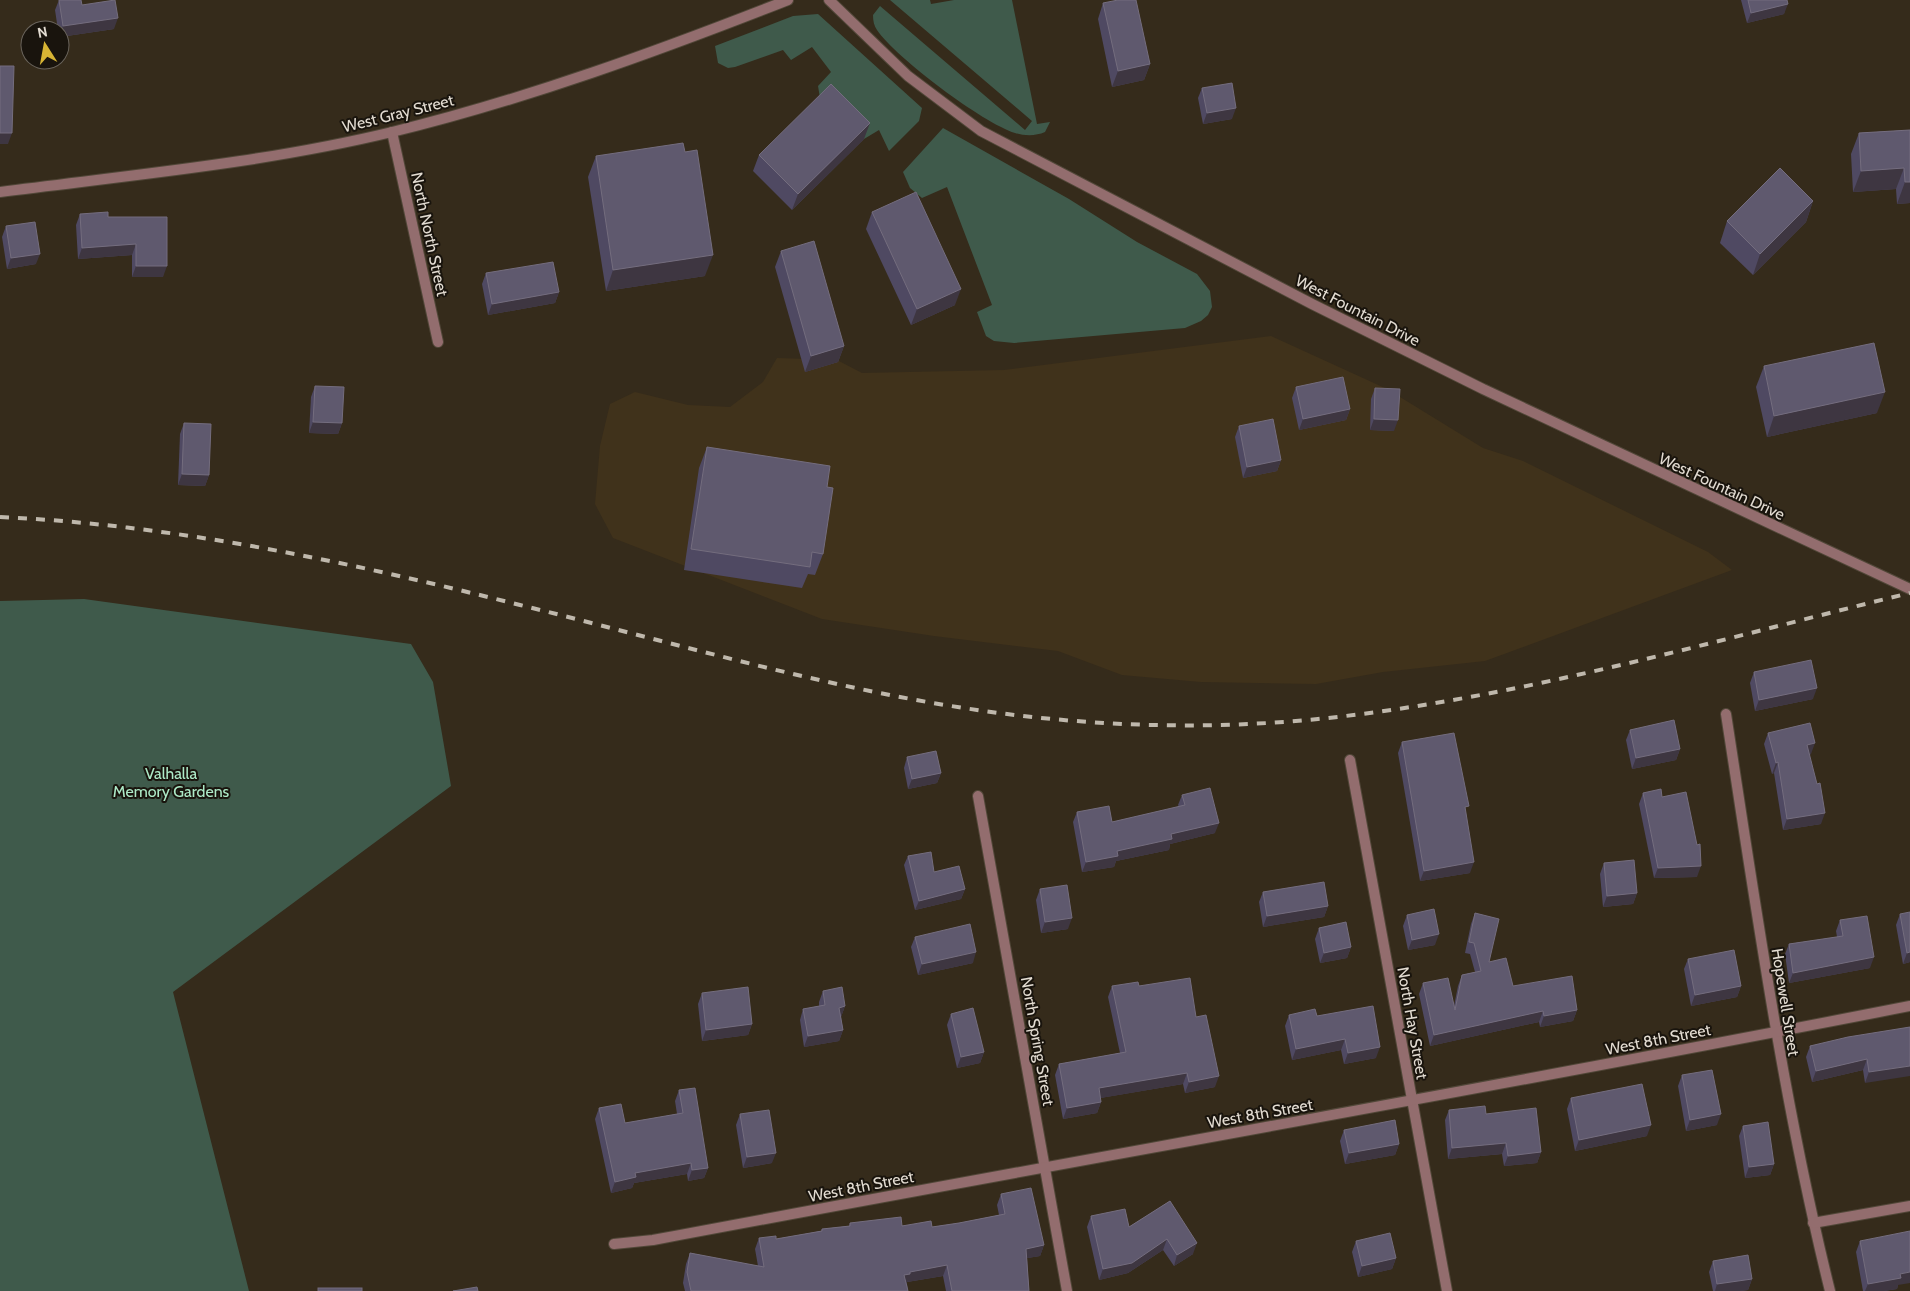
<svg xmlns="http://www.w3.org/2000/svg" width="1910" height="1291" font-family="Cabin,sans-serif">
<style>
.built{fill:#40321b}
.green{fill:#3f5a4b}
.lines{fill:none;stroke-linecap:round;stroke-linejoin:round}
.minor-casing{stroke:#514738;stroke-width:12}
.tertiary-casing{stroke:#514738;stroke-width:12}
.minor{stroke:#936d6e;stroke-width:10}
.tertiary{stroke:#936d6e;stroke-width:10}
.rail{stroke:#bfb8ac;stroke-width:4;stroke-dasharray:9 9;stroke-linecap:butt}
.wall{fill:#4f4962}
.shaded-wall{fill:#3e3641}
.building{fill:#5f596e;stroke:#746d7e}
.labels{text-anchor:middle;stroke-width:4;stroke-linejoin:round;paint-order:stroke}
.street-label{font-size:16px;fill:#e3dcd2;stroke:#19140d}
.park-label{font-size:16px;fill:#adeac7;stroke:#19140d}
</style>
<rect width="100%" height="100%" fill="#352b1b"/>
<polygon class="built" points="1271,336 1387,389 1483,448 1523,461 1708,552 1732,570 1485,661 1383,672 1316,684 1201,682 1122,675 1058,651 934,636 822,619 613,538 595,504 600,446 610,404 635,392 688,405 730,407 763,382 777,358 837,360 862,373 1004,370"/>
<g class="green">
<path d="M890,0H930L931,4L954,0H1012L1037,124L1050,122L1045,132C1036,136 1025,136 1015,133C983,123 896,58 877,30C874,26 873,21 873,15L880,6L1025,130L1032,121Z"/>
<polygon points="818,14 922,108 919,121 889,151 879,130 864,139 825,100 820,98 818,86 831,72 812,47 791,60 783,50 735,67 728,68 718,63 715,46 793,16"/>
<polygon points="943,128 1069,199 1137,242 1197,274 1210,291 1212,307 1208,315 1201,321 1185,328 1014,343 994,341 986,336 977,312 992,305 947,187 922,198 910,188 903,172"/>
<polygon points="84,599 411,644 433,682 451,786 173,992 249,1291 0,1291 0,601"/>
</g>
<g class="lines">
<g class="minor-casing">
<g id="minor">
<polyline points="392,132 438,342"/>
<path d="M0,192C131,175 264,163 392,132C527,99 658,51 788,0"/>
<path d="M1726,714C1756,908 1783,1101 1830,1291"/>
<polyline points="1350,760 1447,1291"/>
<polyline points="978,796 1067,1291"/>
<polyline points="1813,1223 1910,1206"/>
<path d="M614,1244L653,1240C1072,1161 1492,1088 1910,1006"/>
</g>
</g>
<g class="tertiary-casing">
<polyline id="tertiary" points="829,0 908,76 981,131 1312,304 1483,389 1910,589"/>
</g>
<use href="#minor" class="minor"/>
<use href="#tertiary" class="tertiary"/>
<path class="rail" d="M0,517C176,525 349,562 520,605C684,645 847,695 1015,715C1115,727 1218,729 1318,719C1517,699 1716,640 1910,593"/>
</g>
<g class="wall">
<polygon points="59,0 81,0 82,5 114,29 60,37 60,30 58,30 55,10"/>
<polygon points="1741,0 1787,0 1784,14 1747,23"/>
<polygon points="1103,3 1150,64 1144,80 1112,87 1098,19"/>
<polygon points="1202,88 1232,119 1203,124 1198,98"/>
<polygon points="1910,130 1910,203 1897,204 1896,189 1853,192 1851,154 1859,133"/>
<polygon points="864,139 792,210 753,171 759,155"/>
<polygon points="596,156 705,276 606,291 588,177"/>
<polygon points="1813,201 1806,222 1753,275 1720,243 1727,221"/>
<polygon points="872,212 955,305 911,325 866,229"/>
<polygon points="80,214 108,217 167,217 163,277 132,277 132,255 78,259 76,225"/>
<polygon points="6,226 36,264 7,269 2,237"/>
<polygon points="781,251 844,346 838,362 805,372 775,267"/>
<polygon points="486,273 559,292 555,303 488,315 482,284"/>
<polygon points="1764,366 1877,413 1767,437 1756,387"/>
<polygon points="315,386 342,423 338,434 309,433 311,397"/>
<polygon points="1296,387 1350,409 1346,420 1299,430 1292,398"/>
<polygon points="1375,388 1394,431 1370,430 1371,399"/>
<polygon points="184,423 209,475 205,486 178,485 180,434"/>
<polygon points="1239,426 1281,460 1277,471 1243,478 1235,437"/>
<polygon points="707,447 827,487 823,554 815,575 808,574 802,588 684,570 699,468"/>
<polygon points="1754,672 1813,699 1755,711 1750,683"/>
<polygon points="1630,730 1680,749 1676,760 1632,769 1626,740"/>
<polygon points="1768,733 1811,754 1809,755 1821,824 1783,830 1774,773 1772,774 1764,744"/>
<polygon points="1402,742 1466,813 1470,873 1420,881 1398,753"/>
<polygon points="907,757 941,773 937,783 908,789 904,768"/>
<polygon points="1643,793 1662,797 1697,877 1654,878 1639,804"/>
<polygon points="1182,795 1215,833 1170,844 1169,850 1116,861 1114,867 1082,872 1073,822 1077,812 1112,822 1179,807 1178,805"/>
<polygon points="908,856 934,872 965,889 961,899 915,910 904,865"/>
<polygon points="1604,863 1637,893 1633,904 1603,907 1600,874"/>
<polygon points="1040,889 1068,929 1041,933 1036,900"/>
<polygon points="1263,892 1328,906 1324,917 1263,927 1259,902"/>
<polygon points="1475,913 1489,962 1513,986 1577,1010 1573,1021 1540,1027 1539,1022 1430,1046 1419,994 1423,983 1454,1006 1458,986 1462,975 1475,972 1470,954 1465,953 1471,924"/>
<polygon points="1900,914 1910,962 1903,964 1896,925"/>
<polygon points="1407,915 1435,945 1408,950 1403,926"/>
<polygon points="1840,920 1870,968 1789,983 1785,954 1789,944 1837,937 1836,931"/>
<polygon points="1319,928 1351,947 1347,958 1320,963 1315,939"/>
<polygon points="915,937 973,963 918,975 911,947"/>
<polygon points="1688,959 1741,986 1737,997 1691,1006 1684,969"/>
<polygon points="1112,986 1139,986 1196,1017 1215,1087 1185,1093 1183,1084 1100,1098 1101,1102 1097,1113 1063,1119 1055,1075 1059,1064 1120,1053 1108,997"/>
<polygon points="823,991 845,1006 841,1017 843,1030 839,1041 804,1047 800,1020 803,1009 819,1006 819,1002"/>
<polygon points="702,993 752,1024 748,1035 702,1041 698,1004"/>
<polygon points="951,1014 984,1052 980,1063 957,1068 947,1025"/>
<polygon points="1289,1015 1317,1016 1376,1058 1344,1064 1341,1050 1292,1060 1285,1026"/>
<polygon points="1910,1027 1865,1083 1863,1070 1812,1082 1806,1057 1810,1046"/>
<polygon points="1682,1075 1717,1125 1686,1131 1678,1086"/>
<polygon points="679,1090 708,1168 704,1178 688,1181 687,1174 634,1183 632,1188 611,1193 595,1119 599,1108 625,1123 677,1114 675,1101"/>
<polygon points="1571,1098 1647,1136 1575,1151 1567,1109"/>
<polygon points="1449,1110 1486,1114 1541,1152 1537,1163 1504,1166 1502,1154 1448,1159 1445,1120"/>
<polygon points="740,1114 772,1163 743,1168 736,1125"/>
<polygon points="1743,1126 1774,1164 1770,1175 1745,1178 1739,1136"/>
<polygon points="1344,1130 1399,1144 1395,1155 1345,1164 1340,1141"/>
<polygon points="1001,1194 1044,1245 1040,1256 1027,1258 1029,1291 946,1291 943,1276 907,1282 907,1284 908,1291 685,1291 683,1283 686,1264 690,1253 758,1266 755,1249 759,1238 776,1239 821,1231 822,1229 849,1226 850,1223 932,1227 959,1223 999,1215 997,1205"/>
<polygon points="1170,1201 1193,1254 1174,1266 1163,1250 1128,1273 1099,1280 1087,1227 1091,1216 1129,1227"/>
<polygon points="1356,1241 1396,1258 1392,1269 1358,1277 1352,1252"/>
<polygon points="1860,1241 1898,1285 1897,1289 1884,1291 1863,1291 1856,1252"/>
<polygon points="1713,1261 1752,1279 1748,1290 1740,1291 1713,1291 1709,1272"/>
</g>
<g class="shaded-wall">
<polygon points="1788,4 1784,14 1747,23 1751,13"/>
<polygon points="118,18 114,29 60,37 60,34 63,26"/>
<polygon points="1150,64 1144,80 1112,87 1118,71"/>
<polygon points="1236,108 1232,119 1203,124 1207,113"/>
<polygon points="870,123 864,139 792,210 798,194"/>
<polygon points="0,133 12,133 8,144 0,144"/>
<polygon points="1904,168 1896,189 1853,192 1861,171"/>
<polygon points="1905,182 1910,182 1910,203 1897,204"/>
<polygon points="1813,201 1806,222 1753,275 1760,254"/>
<polygon points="136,244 132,255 78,259 82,248"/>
<polygon points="40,254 36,264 7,269 11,258"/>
<polygon points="713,255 705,276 606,291 613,270"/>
<polygon points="136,266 167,266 163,277 132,277"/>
<polygon points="961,289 955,305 911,325 917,309"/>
<polygon points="559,292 555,303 488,315 492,304"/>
<polygon points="844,346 838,362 805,372 811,356"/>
<polygon points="1885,392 1877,413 1767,437 1774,416"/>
<polygon points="1350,409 1346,420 1299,430 1303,419"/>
<polygon points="1374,419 1398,420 1394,431 1370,430"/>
<polygon points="313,422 342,423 338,434 309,433"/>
<polygon points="1281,460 1277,471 1243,478 1247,467"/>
<polygon points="182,474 209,475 205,486 178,485"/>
<polygon points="1817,688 1813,699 1755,711 1759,700"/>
<polygon points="1815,743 1811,754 1803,756 1807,745"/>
<polygon points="1680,749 1676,760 1632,769 1636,758"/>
<polygon points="1778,762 1774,773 1772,774 1776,763"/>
<polygon points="941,773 937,783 908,789 912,779"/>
<polygon points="1825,813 1821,824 1783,830 1787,819"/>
<polygon points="1219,823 1215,833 1170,844 1169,850 1116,861 1114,867 1082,872 1086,862 1171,834"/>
<polygon points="1474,862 1470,873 1420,881 1424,871"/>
<polygon points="1701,866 1697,877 1654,878 1658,868"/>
<polygon points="965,889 961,899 915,910 919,901"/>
<polygon points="1637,893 1633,904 1603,907 1607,896"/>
<polygon points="1328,906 1324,917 1263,927 1267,916"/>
<polygon points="1072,918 1068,929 1041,933 1045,922"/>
<polygon points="1439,934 1435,945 1408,950 1412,940"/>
<polygon points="1351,947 1347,958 1320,963 1324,953"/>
<polygon points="976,952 973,963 918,975 922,964"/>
<polygon points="1910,952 1910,962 1903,964 1907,953"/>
<polygon points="1874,957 1870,968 1789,983 1793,973"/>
<polygon points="1741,986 1737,997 1691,1006 1695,995"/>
<polygon points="845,1006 841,1017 839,1008"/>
<polygon points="1577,1010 1573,1021 1540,1027 1544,1016"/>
<polygon points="1543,1011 1539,1022 1430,1046 1434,1035"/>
<polygon points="752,1024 748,1035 702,1041 706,1030"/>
<polygon points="843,1030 839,1041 804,1047 808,1036"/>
<polygon points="1345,1039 1341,1050 1292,1060 1296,1049"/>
<polygon points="1380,1047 1376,1058 1344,1064 1348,1053"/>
<polygon points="984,1052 980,1063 957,1068 961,1057"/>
<polygon points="1867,1059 1863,1070 1812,1082 1816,1071"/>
<polygon points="1910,1066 1910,1076 1865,1083 1869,1072"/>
<polygon points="1187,1073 1183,1084 1095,1099 1099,1088"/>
<polygon points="1219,1076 1215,1087 1185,1093 1189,1082"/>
<polygon points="1101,1102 1097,1113 1063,1119 1067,1108"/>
<polygon points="1721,1114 1717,1125 1686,1131 1690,1120"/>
<polygon points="1651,1125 1647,1136 1575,1151 1579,1140"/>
<polygon points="1506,1143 1502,1154 1448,1159 1452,1148"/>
<polygon points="1399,1144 1395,1155 1345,1164 1349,1153"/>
<polygon points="1541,1152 1537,1163 1504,1166 1508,1156"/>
<polygon points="776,1153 772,1163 743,1168 747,1157"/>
<polygon points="691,1163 687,1174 634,1183 632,1188 611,1193 615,1182 635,1173"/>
<polygon points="1774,1164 1770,1175 1745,1178 1749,1167"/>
<polygon points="708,1168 704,1178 688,1181 692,1170"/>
<polygon points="1167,1239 1163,1250 1128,1273 1099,1280 1103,1269"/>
<polygon points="1197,1243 1193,1254 1174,1266 1177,1255"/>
<polygon points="1044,1245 1040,1256 1022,1259 1026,1249"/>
<polygon points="1396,1258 1392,1269 1358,1277 1362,1266"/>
<polygon points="947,1265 943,1276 907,1282 906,1285 904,1275 910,1272"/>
<polygon points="1910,1272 1910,1283 1898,1285 1897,1289 1884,1291 1865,1291 1868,1284 1900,1274"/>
<polygon points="1752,1279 1748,1290 1740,1291 1715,1291 1717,1284"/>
</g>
<g class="building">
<polygon points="59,0 81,0 82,5 115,0 118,18 63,26"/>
<polygon points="1118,0 1136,0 1150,64 1118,71 1103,3"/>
<polygon points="1748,0 1787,0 1788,4 1751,13"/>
<polygon points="0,66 14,66 12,133 0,133"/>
<polygon points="1232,83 1236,108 1207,113 1202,88"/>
<polygon points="831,84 870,123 798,194 759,155"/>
<polygon points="1910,130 1910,182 1905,182 1904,168 1861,171 1859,133"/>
<polygon points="683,143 685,152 697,150 713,255 613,270 596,156"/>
<polygon points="1780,168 1813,201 1760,254 1727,221"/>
<polygon points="916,192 961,289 917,309 872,212"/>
<polygon points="108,212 108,217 167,217 167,266 136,266 136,244 82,248 80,214"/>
<polygon points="35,222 40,254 11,258 6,226"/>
<polygon points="814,241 844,346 811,356 781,251"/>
<polygon points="553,262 559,292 492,304 486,273"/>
<polygon points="1874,343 1885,392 1774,416 1764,366"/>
<polygon points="1343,377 1350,409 1303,419 1296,387"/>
<polygon points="315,386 344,387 342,423 313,422"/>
<polygon points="1375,388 1400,389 1398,420 1374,419"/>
<polygon points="1273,419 1281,460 1247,467 1239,426"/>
<polygon points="184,423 211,424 209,475 182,474"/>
<polygon points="707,447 830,466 827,487 833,488 823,554 812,552 810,567 691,549"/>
<polygon points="1811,660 1817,688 1759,700 1754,672"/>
<polygon points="1674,720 1680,749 1636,758 1630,730"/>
<polygon points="1810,723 1815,743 1807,745 1817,784 1820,783 1825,813 1787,819 1778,762 1776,763 1768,733"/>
<polygon points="1454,733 1469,806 1465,807 1474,862 1424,871 1402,742"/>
<polygon points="936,751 941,773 912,779 907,757"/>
<polygon points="1210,788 1219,823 1171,834 1172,839 1117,851 1118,856 1086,862 1077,812 1109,806 1112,822 1185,805 1182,795"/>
<polygon points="1661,789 1662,797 1686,792 1697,845 1700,844 1701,866 1658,868 1643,793"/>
<polygon points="931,852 934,872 959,866 965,889 919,901 908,856"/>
<polygon points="1634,860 1637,893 1607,896 1604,863"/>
<polygon points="1324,882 1328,906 1267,916 1263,892"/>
<polygon points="1067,885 1072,918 1045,922 1040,889"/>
<polygon points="1434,909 1439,934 1412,940 1407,915"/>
<polygon points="1910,912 1910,952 1907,953 1900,914"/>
<polygon points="1475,913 1499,919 1489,962 1506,958 1513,986 1572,976 1577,1010 1544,1016 1543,1011 1434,1035 1423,983 1448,978 1455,1010 1462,975 1481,971 1474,943 1469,942"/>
<polygon points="1867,916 1874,957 1793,973 1789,944 1843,936 1840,920"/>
<polygon points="1346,922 1351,947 1324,953 1319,928"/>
<polygon points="970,924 976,952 922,964 915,937"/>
<polygon points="1734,950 1741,986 1695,995 1688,959"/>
<polygon points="1190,978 1196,1017 1206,1015 1219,1076 1189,1082 1187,1073 1099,1088 1101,1102 1067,1108 1059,1064 1126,1052 1112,986 1138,982 1139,986"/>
<polygon points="748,987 752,1024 706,1030 702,993"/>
<polygon points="842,987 845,1006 839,1008 843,1030 808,1036 803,1009 825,1005 823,991"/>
<polygon points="1373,1006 1380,1047 1348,1053 1345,1039 1296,1049 1289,1015 1315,1009 1317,1016"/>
<polygon points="973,1008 984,1052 961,1057 951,1014"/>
<polygon points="1910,1027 1910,1066 1869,1072 1867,1059 1816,1071 1810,1046 1848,1037"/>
<polygon points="1712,1070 1721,1114 1690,1120 1682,1075"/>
<polygon points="1642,1084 1651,1125 1579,1140 1571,1098"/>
<polygon points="695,1088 708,1168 692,1170 691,1163 635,1173 636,1177 615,1182 599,1108 621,1104 625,1123 683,1113 679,1090"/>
<polygon points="1485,1106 1486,1114 1536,1108 1541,1152 1508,1156 1506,1143 1452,1148 1449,1110"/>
<polygon points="769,1110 776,1153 747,1157 740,1114"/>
<polygon points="1395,1120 1399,1144 1349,1153 1344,1130"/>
<polygon points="1768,1122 1774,1164 1749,1167 1743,1126"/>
<polygon points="1031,1188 1044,1245 1026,1249 1029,1291 952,1291 947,1265 910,1272 910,1274 904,1275 908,1291 691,1291 687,1272 690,1253 764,1267 759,1238 776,1236 776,1239 822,1231 822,1229 850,1226 850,1223 901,1217 902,1226 931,1221 932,1227 959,1223 1005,1214 1001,1194"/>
<polygon points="1170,1201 1197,1243 1177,1255 1167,1239 1132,1263 1103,1269 1091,1216 1125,1209 1129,1227"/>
<polygon points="1910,1231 1910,1272 1900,1274 1901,1278 1868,1284 1860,1241"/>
<polygon points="1390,1233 1396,1258 1362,1266 1356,1241"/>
<polygon points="1748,1255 1752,1279 1717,1284 1713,1261"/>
<polygon points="477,1287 478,1291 453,1291"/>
<rect x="318" y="1288" width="44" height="3"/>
</g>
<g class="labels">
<g class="street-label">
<text transform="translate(398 113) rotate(-14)" y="6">West Gray Street</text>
<text transform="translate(430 234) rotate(78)" y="6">North North Street</text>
<text transform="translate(1358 310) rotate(27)" y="6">West Fountain Drive</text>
<text transform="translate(1722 486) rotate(25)" y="6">West Fountain Drive</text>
<text transform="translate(1786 1002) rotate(81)" y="6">Hopewell Street</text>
<text transform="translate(1413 1023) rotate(80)" y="6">North Hay Street</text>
<text transform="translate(1658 1039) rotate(-11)" y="6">West 8th Street</text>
<text transform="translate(1038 1041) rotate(80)" y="6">North Spring Street</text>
<text transform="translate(1260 1113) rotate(-10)" y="6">West 8th Street</text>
<text transform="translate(861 1186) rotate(-11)" y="6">West 8th Street</text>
</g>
<g class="park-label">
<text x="171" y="779">Valhalla<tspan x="171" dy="18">Memory Gardens</tspan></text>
</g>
</g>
<g transform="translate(45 45) rotate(349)"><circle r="24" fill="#19140d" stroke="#6a645c"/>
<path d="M0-4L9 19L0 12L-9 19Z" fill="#d7b434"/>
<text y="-8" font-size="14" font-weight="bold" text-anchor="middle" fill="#e3dcd2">N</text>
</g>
</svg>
